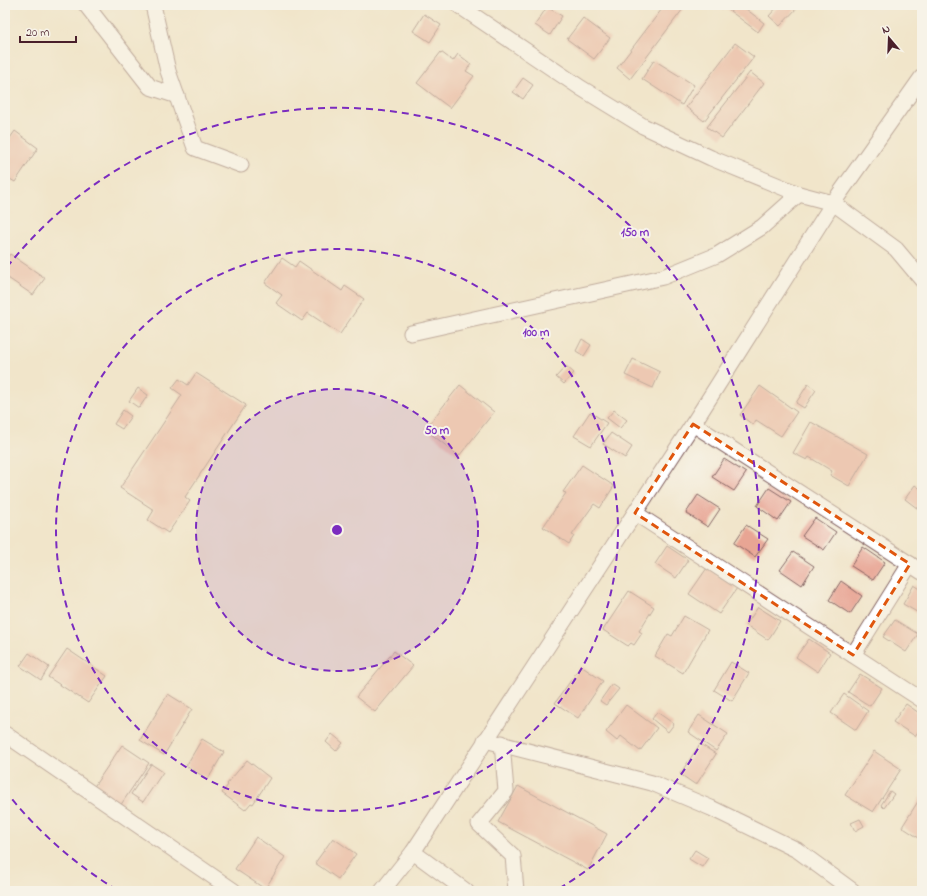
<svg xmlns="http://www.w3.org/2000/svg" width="927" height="896" font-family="'Indie Flower',sans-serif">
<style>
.building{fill:#e8a594}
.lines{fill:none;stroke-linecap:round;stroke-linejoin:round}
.street-casing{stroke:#846463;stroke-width:17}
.street{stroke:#fff;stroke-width:15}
.marked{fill:none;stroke:#e0560e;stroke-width:3;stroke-dasharray:8 5;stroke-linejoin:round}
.ring{fill:none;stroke:#7b2cbf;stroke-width:2;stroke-dasharray:7 5}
.centre{fill:#7b2cbf;stroke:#f7f3e8;stroke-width:2}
.ring-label{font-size:12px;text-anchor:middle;font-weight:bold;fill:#7b2cbf;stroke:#f7f3e8;stroke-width:4;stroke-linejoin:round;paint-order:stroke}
</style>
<rect width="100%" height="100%" fill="#f7f3e8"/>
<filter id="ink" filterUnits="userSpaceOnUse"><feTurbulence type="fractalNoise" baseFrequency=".025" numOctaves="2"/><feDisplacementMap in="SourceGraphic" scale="8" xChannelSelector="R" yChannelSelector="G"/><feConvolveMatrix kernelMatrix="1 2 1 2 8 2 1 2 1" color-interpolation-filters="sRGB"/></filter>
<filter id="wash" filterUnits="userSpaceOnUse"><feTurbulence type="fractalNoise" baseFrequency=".012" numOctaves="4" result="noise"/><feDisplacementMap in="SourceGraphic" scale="16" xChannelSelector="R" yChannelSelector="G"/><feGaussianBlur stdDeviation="0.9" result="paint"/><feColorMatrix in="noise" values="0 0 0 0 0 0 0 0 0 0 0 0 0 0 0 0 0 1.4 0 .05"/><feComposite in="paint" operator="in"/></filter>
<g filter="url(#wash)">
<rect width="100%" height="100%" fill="#f1e5cb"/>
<g id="blocks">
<g class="building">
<polygon points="665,5 686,5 630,79 617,68"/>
<polygon points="716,5 726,5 722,9"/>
<polygon points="729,5 741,5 764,23 758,32 726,8"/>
<polygon points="779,5 796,5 798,7 780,26 769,16"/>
<polygon points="547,7 562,16 550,35 535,25"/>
<polygon points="424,14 441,25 430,42 413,31"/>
<polygon points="583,18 610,38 594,59 567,39"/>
<polygon points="735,43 754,57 704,121 686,107"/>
<polygon points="441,52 453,61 458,54 471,64 466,71 474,76 450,108 417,83"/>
<polygon points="654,60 694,85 682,105 642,79"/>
<polygon points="750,72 764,83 722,138 707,127"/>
<polygon points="523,78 533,85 523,99 513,92"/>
<polygon points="15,131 38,148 15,182 5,176 5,145"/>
<polygon points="10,254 45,278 33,295 5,276 5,261"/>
<polygon points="282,258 295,267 299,261 342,291 345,286 364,299 340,334 308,313 302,321 276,303 282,295 265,283"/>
<polygon points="582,339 591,345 584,356 576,351"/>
<polygon points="633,359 660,372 653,388 625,375"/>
<polygon points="566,366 574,373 564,384 556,377"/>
<polygon points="196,373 246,405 185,497 190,501 168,533 148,520 154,510 120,488 182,395 172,388 179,379 188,385"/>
<polygon points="808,384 816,390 804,408 796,403"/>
<polygon points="460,385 494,412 459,456 425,429"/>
<polygon points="760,386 797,412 781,436 756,420 753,425 740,415"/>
<polygon points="138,388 148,395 139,408 129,401"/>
<polygon points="123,410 131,416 122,429 114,424"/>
<polygon points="614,410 627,420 620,428 607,418"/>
<polygon points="590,412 607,423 591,446 574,436"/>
<polygon points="811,422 868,454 849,486 830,475 832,471 809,457 807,460 793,453"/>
<polygon points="611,433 632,447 625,458 603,444"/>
<polygon points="724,459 746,473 734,491 712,477"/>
<polygon points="582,465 614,486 600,508 594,504 572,535 574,536 569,544 543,527 566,493 563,492"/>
<polygon points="915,485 922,490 922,512 905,499"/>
<polygon points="769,488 791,502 778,521 757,506"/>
<polygon points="698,495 720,509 708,527 686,513"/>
<polygon points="815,518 836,532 824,550 802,536"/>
<polygon points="746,525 768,539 755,557 734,543"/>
<polygon points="667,546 688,560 676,578 655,564"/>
<polygon points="863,547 885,562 873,580 851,566"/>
<polygon points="793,552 814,566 802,585 780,570"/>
<polygon points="707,568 737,588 719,614 689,594"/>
<polygon points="841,581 862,596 850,614 829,600"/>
<polygon points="914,585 922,590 922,615 903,604"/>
<polygon points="629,591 654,607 639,631 642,633 634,645 631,643 628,646 603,630"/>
<polygon points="758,607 780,621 768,640 746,625"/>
<polygon points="684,616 708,630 683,673 655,656 668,634 672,636"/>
<polygon points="895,620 918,634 906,652 883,637"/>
<polygon points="809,639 830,653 818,672 796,657"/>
<polygon points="67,649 107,676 88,703 48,677"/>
<polygon points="394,651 413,666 375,712 356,697"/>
<polygon points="29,653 49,667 41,680 20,666"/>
<polygon points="731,662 749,673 732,701 714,690"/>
<polygon points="581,666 603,681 578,718 555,703"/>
<polygon points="860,674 882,688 870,706 848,692"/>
<polygon points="612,684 619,689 606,705 600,701"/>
<polygon points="168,694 192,709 164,755 140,740"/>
<polygon points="844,694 868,711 856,730 831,713"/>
<polygon points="906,704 922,715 922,726 915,736 893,722"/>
<polygon points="626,705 657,728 640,751 621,736 617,741 606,732"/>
<polygon points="657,712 674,724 668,732 652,719"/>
<polygon points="699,715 728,734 716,751 688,732"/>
<polygon points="332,734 343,743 336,751 326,742"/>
<polygon points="202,739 224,752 208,779 186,766"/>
<polygon points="700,744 716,754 696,785 680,774"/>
<polygon points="122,745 149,763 120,806 93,788"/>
<polygon points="874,751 901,769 873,812 845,795"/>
<polygon points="247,760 270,778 253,804 251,803 245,810 222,793 228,785 227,784"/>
<polygon points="151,764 163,772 143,802 131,794"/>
<polygon points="518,786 607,834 588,870 498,822"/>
<polygon points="890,791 894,794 884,808 881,805"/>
<polygon points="922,795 922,840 902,827"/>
<polygon points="860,819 864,826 855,831 851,823"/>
<polygon points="256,837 285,857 265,889 235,869"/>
<polygon points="333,838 356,854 338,879 315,863"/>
<polygon points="695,850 708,858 702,867 689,859"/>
</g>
</g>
</g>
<g filter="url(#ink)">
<use href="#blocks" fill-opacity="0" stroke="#846463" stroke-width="1"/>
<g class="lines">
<g class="street-casing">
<g id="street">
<polyline points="86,5 150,87 177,96"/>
<polyline points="153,5 168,71 195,148 241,165"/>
<polyline points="458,5 581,88 643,126 711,158 799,194 833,203 896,249 922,280"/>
<polyline points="411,333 663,277 717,255 762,227 799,194"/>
<polyline points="693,424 922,572"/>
<polyline points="635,513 922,700"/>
<polyline points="853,655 910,564"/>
<polyline points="5,734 234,891"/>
<polyline points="485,740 652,783 711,808 797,850 853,891"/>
<polyline points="502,743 506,791 479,824 513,856 516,891"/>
<polyline points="413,852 466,891"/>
<polyline points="382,891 413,852 693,424 833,203 922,77"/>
</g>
</g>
<use href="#street" class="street"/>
</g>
</g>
<path d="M0 0H927V896H0ZM693,424L910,564L853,655L635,513Z" fill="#f1e5cb" fill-opacity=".55" fill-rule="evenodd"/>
<path class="marked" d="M693,424L910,564L853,655L635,513Z"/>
<circle cx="337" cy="530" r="141" fill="#7b2cbf" fill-opacity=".12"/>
<g class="ring">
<circle cx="337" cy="530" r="141"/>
<circle cx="337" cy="530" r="281"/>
<path d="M117 890A422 422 0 0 1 7 793M7 267A422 422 0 1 1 557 890"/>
</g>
<circle cx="337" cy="530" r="6" class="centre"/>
<g class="ring-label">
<text x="635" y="236">150 m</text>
<text x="536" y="336">100 m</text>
<text x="437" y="434">50 m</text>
</g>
<rect width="927" height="896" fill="none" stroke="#f7f3e8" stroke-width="20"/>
<g transform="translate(889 38) rotate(341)" stroke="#f7f3e8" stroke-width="3" paint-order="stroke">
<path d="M0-3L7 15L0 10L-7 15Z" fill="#4a1f2b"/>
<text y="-6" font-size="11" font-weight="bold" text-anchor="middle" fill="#4a1f2b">N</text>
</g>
<path d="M20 36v6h56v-6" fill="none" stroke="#4a1f2b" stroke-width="2"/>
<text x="26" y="36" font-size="12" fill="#4a1f2b" stroke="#f7f3e8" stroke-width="3" paint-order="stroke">20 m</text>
</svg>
